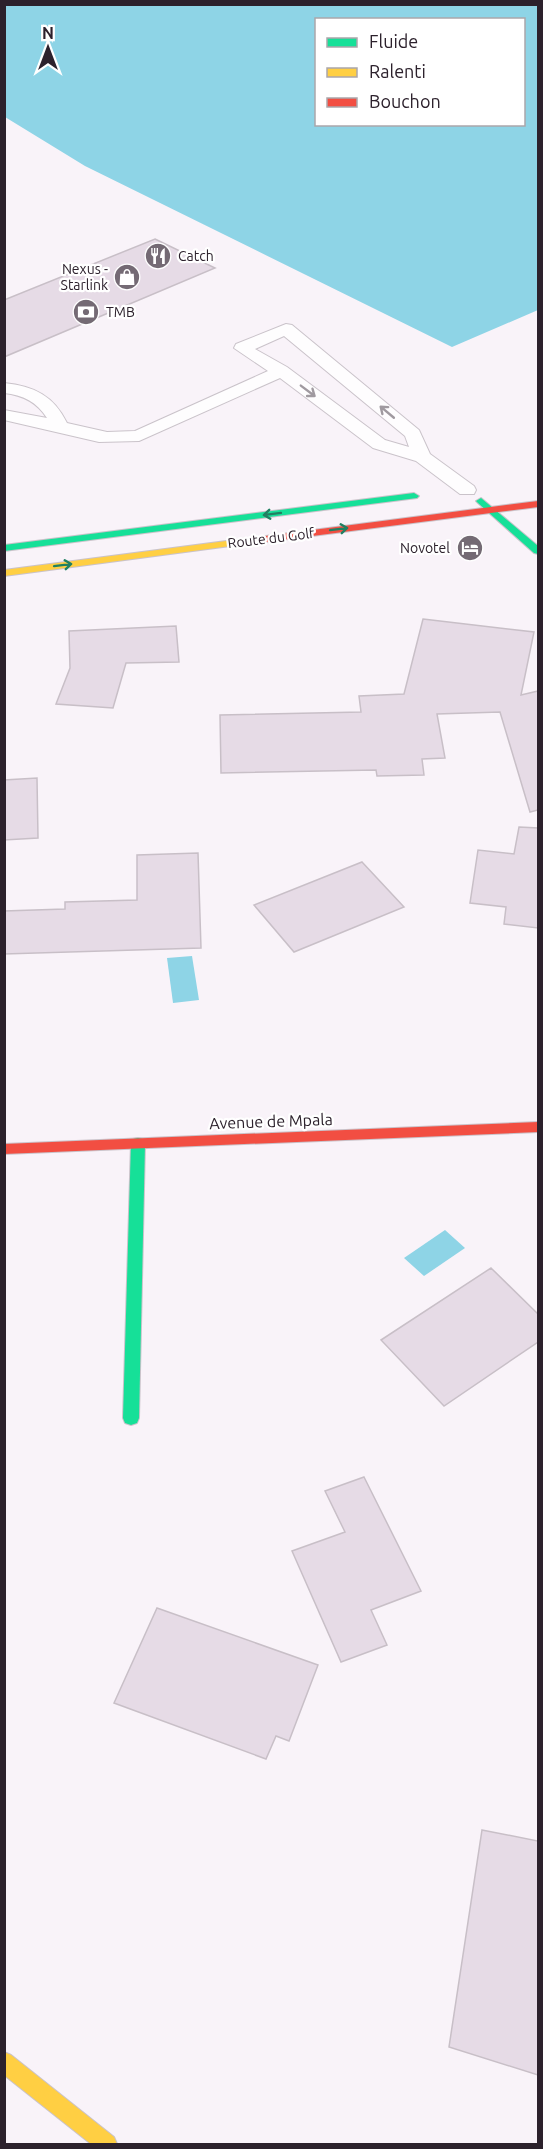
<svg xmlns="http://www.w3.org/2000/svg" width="543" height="2149" font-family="Ubuntu,sans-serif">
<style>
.water{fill:#8ed4e6;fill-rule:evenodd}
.building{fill:#e6dbe6;stroke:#c8bfc7;stroke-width:1.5}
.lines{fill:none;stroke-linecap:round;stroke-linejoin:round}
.lane-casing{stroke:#cac3ca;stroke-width:2}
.fast-casing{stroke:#cac3ca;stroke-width:2}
.slow-casing{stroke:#cac3ca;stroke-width:2}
.jam-casing{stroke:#cac3ca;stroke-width:2}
.lane{fill:#fefdfe;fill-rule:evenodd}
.fast{fill:#16e098;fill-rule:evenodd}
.slow{fill:#ffcf43;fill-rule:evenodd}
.jam{fill:#f24e42;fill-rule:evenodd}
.oneway{stroke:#a09aa0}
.oneway2{stroke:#218062}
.labels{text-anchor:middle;stroke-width:4.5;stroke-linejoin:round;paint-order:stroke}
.far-poi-label{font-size:14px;fill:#2c212c;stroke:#fff;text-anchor:start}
.far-street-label{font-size:14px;fill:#2c212c;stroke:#fff}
.street-label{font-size:16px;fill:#2c212c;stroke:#fff}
</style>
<rect width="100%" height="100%" fill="#f9f3f9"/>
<g class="water">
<path d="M4,5H538V310L452,347L85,166L5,117ZM316,20H524V124H316Z"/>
<polygon points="192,956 199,1000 173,1003 167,958"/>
<polygon points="445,1230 465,1248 424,1276 404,1258"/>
</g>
<g class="building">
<polygon points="155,239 215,268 4,357 4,300"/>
<polygon points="423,619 534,632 521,695 538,691 538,810 530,812 500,712 437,714 445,758 422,759 424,775 377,776 376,770 221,773 220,715 361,712 359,696 404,694"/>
<polygon points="176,626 179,662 126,663 113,708 56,704 70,668 69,631"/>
<polygon points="37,778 38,838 4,840 4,780"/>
<polygon points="519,827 538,828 538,928 504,924 506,907 470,903 478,850 514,854"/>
<polygon points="198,853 201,948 4,954 4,911 65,909 65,902 137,900 137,855"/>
<polygon points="362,862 404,907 294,952 254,905"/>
<polygon points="491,1268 538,1314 538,1342 444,1406 381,1340"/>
<polygon points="364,1477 421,1591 371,1610 387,1645 341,1662 292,1551 345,1532 325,1491"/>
<polygon points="157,1608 318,1665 289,1741 276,1736 266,1759 114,1703"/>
<polygon points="482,1830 538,1841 538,2075 449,2047"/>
</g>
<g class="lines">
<g class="lane-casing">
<path id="lane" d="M286,324L292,325L419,430L430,454L474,486L476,490L474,494H460L416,461L373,448L280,378L139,441L99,442L4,420V410L47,418C37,402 23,395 4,393V383C34,386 54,396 67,423L107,432L135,431L268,371L234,348L236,344ZM284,336L405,436L409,447L385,440L287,367L255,349Z"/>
</g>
<g class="fast-casing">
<g id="fast">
<polygon points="414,493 419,496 417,498 4,551 4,545"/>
<polygon points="481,498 538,546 538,554 534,553 478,503 476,501"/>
<polygon points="138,1138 143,1139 145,1143 139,1418 137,1423 131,1425 125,1423 123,1418 131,1143 133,1139"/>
</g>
</g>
<g class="slow-casing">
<g id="slow">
<polygon points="234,540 239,543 238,545 4,576 4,570"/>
<polygon points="4,2052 11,2055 114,2137 117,2144 91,2144 4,2075"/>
</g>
</g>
<g class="jam-casing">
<g id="jam">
<polygon points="538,501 538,507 234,546 229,543 234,540"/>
<polygon points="538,1122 538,1132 4,1154 4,1144"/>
</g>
</g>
<use href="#lane" class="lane"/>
<use href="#fast" class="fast"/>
<use href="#slow" class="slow"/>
<use href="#jam" class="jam"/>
</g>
<defs><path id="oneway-shaft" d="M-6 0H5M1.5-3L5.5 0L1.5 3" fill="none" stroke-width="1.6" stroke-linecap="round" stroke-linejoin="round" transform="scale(1.5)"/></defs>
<g class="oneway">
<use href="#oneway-shaft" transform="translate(308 391) rotate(37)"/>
<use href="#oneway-shaft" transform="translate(387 412) rotate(-140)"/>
</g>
<g class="oneway2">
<use href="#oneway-shaft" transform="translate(272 514) rotate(173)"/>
<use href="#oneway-shaft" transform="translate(339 529) rotate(-7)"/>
<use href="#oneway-shaft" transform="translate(63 565) rotate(-7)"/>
</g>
<defs>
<g id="restaurant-disc" transform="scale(1.35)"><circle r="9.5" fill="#746a74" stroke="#fff"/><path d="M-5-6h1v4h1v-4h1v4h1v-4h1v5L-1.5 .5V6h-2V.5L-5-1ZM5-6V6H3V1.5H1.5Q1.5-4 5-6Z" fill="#fff"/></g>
<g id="shop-disc" transform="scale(1.35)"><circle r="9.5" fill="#746a74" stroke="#fff"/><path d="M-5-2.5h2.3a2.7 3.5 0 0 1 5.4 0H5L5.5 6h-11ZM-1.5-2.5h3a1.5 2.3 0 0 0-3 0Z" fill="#fff"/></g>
<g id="bank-disc" transform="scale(1.35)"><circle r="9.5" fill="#746a74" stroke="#fff"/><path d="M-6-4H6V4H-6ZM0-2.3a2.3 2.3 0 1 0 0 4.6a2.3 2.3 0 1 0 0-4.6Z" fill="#fff"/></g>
<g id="hotel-disc" transform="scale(1.35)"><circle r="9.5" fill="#746a74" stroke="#fff"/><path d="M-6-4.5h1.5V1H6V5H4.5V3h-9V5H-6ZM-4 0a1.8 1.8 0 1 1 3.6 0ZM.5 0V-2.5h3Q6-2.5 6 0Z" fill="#fff"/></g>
</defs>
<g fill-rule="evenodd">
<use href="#restaurant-disc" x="158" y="256"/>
<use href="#shop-disc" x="127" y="277"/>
<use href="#bank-disc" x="86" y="312"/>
<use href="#hotel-disc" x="470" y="548"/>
</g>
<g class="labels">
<g class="far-poi-label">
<text x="178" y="261">Catch</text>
<text x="108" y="274" text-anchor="end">Nexus -<tspan x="108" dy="16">Starlink</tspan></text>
<text x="106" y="317">TMB</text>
<text x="450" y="553" text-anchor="end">Novotel</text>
</g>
<g class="far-street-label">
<text transform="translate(271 538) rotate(-7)" y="5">Route du Golf</text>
</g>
<g class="street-label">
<text transform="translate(271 1121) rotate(-2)" y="6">Avenue de Mpala</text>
</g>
</g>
<rect width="543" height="2149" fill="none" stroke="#2c212c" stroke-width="12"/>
<rect x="315" y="18" width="210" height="108" fill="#ffffff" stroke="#aba6ab" stroke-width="1.5"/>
<rect x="327" y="38" width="30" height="9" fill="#16e098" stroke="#aba6ab" stroke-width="1.5"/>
<text x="369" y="48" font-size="18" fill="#2c212c">Fluide</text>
<rect x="327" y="68" width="30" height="9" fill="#ffcf43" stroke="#aba6ab" stroke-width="1.5"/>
<text x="369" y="78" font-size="18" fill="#2c212c">Ralenti</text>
<rect x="327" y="98" width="30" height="9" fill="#f24e42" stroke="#aba6ab" stroke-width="1.5"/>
<text x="369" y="108" font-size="18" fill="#2c212c">Bouchon</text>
<g transform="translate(48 48)" stroke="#ffffff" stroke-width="4.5" paint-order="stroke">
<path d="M0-4.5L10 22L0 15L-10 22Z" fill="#2c212c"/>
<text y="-9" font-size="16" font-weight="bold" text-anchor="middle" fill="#2c212c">N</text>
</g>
</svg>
